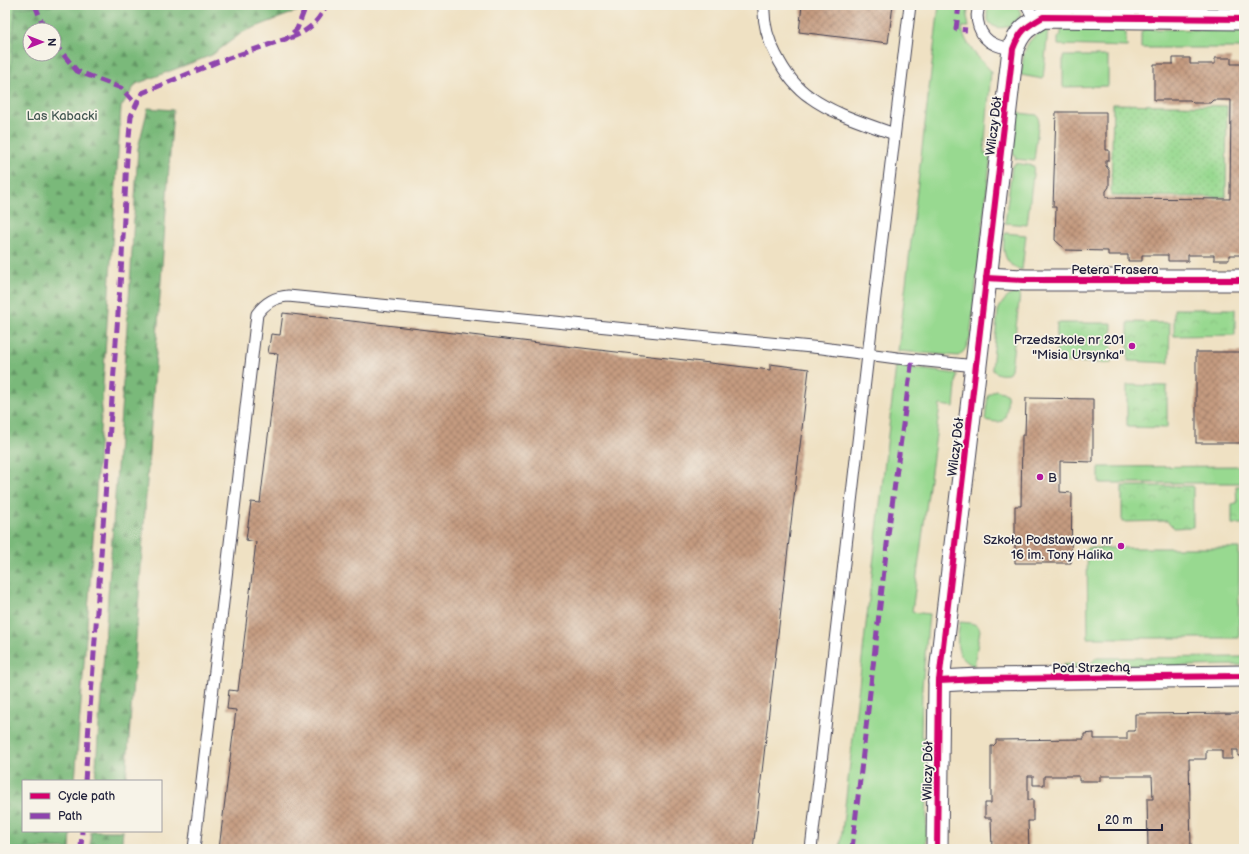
<svg xmlns="http://www.w3.org/2000/svg" width="1249" height="854" font-family="'Balsamiq Sans',sans-serif">
<style>
.grass{fill:#98d990;stroke:#5d7e66}
.forest{fill:url(#forest-firs);stroke:#4e6e5a;fill-rule:evenodd}
.park{fill:url(#park-crowns);stroke:#5d7e66}
.garden{fill:url(#garden-dots);stroke:#5d7e66}
.building{fill:url(#building-cross-hatch)}
.lines{fill:none;stroke-linecap:round;stroke-linejoin:round}
.service-casing{stroke:#413f4f;stroke-width:13}
.minor-casing{stroke:#413f4f;stroke-width:23}
.service{stroke:#fff;stroke-width:11}
.minor{stroke:#fff;stroke-width:21}
.quiet{stroke:#8e44ad;stroke-width:5;stroke-dasharray:10 5;stroke-linecap:butt}
.cycleway-casing{stroke:#f7f3e8;stroke-width:8}
.cycleway{stroke:#d6006c;stroke-width:6}
.poi-dot{fill:#b5179e;stroke:#f7f3e8;stroke-width:1.5}
.labels{text-anchor:middle;stroke-width:3.5;stroke-linejoin:round;paint-order:stroke}
.park-label{font-size:13px;fill:#455954;stroke:#f7f3e8}
.street-label{font-size:13px;fill:#22223b;stroke:#f7f3e8}
.poi-label{font-size:13px;fill:#22223b;stroke:#f7f3e8;text-anchor:end}
</style>
<defs>
<pattern id="forest-firs" width="22" height="20" patternUnits="userSpaceOnUse"><rect width="22" height="20" fill="#7ab97a"/><path d="M5 1l3.5 6h-7zM16 11l3.5 6h-7z" fill="#649665"/></pattern>
<pattern id="park-crowns" width="20" height="18" patternUnits="userSpaceOnUse"><rect width="20" height="18" fill="#98d990"/><path d="M2 6a3 3 0 1 1 6 0M12 15a3 3 0 1 1 6 0" fill="none" stroke="#83ba7d"/></pattern>
<pattern id="garden-dots" width="8" height="8" patternUnits="userSpaceOnUse"><rect width="8" height="8" fill="#98d990"/><path d="M2 2h.1M6 6h.1" fill="none" stroke="#83ba7d" stroke-width="1.8" stroke-linecap="round"/></pattern>
<pattern id="building-cross-hatch" width="8" height="8" patternUnits="userSpaceOnUse"><rect width="8" height="8" fill="#c59b80"/><path d="M0 0l8 8M0 8l8-8" fill="none" stroke="#a07e6a"/></pattern>
</defs>
<rect width="100%" height="100%" fill="#f7f3e8"/>
<filter id="ink" filterUnits="userSpaceOnUse"><feTurbulence type="fractalNoise" baseFrequency=".025" numOctaves="2"/><feDisplacementMap in="SourceGraphic" scale="8" xChannelSelector="R" yChannelSelector="G"/><feConvolveMatrix kernelMatrix="1 2 1 2 8 2 1 2 1" color-interpolation-filters="sRGB"/></filter>
<filter id="wash" filterUnits="userSpaceOnUse"><feTurbulence type="fractalNoise" baseFrequency=".012" numOctaves="4" result="noise"/><feDisplacementMap in="SourceGraphic" scale="16" xChannelSelector="R" yChannelSelector="G"/><feGaussianBlur stdDeviation="0.9" result="paint"/><feColorMatrix in="noise" values="0 0 0 0 0 0 0 0 0 0 0 0 0 0 0 0 0 1.4 0 .05"/><feComposite in="paint" operator="in"/></filter>
<g filter="url(#wash)">
<rect width="100%" height="100%" fill="#efe1c3"/>
<g class="grass">
<path d="M939,5H969L967,16L969,27H962C964,45 980,59 991,71L984,153L991,154L970,338C967,346 965,352 958,356L898,351Z"/>
<path d="M989,5H1017L1021,14C1008,37 979,29 989,5Z"/>
<polygon points="1062,5 1244,5 1244,7 1062,6"/>
<polygon points="1061,29 1123,30 1126,33 1126,43 1128,45 1128,47 1058,45 1058,38 1061,34"/>
<polygon points="1144,29 1244,30 1244,48 1141,48 1141,34"/>
<path d="M1045,30H1048L1043,79L1021,75C1024,54 1023,40 1045,30Z"/>
<polygon points="1063,56 1108,56 1108,86 1063,87"/>
<polygon points="1018,113 1037,115 1039,118 1034,161 1015,159 1016,155 1013,155"/>
<polygon points="1015,163 1034,166 1027,225 1005,223 1012,166 1014,166"/>
<path d="M1005,233L1026,235L1022,270C1003,265 1002,249 1005,233Z"/>
<path d="M1018,292L1020,294L1011,369L1008,374C1001,375 994,374 992,368L998,311C1002,302 1007,295 1018,292Z"/>
<polygon points="896,366 957,374 954,407 940,405 912,612 929,614 922,687 921,738 928,737 926,849 840,849"/>
<path d="M995,390L1003,392L1007,395C1008,401 1007,419 1002,421C997,423 990,421 985,420L988,395Z"/>
<polygon points="1244,466 1244,483 1099,483 1099,467"/>
<polygon points="1087,548 1239,548 1239,638 1088,638"/>
<path d="M960,622C968,623 977,622 980,630L974,666C953,656 957,642 960,622Z"/>
<polygon points="1244,657 1244,665 1067,668 1064,666 1063,664 1090,664 1096,658"/>
</g>
<g class="forest">
<path d="M5,5H313L243,32L212,55L136,84L121,107L90,585L75,781H23V831H71L70,849H5ZM30,30H54V54H30Z"/>
<polygon points="148,108 173,110 126,781 95,781 131,269 138,148"/>
<polygon points="91,831 123,831 121,849 90,849"/>
</g>
<g class="park">
<polygon points="5,5 50,5 15,8 5,154"/>
<polygon points="1174,309 1235,309 1235,335 1174,336"/>
<polygon points="1128,322 1170,323 1169,363 1128,361"/>
<polygon points="1057,323 1112,323 1111,363 1056,362"/>
<polygon points="1127,385 1167,386 1167,428 1127,427"/>
<polygon points="1122,486 1193,486 1193,527 1174,528 1167,521 1122,522"/>
<polygon points="1236,486 1244,486 1244,524 1232,524 1232,504 1237,503"/>
</g>
<polygon class="garden" points="1113,104 1227,106 1226,197 1111,196"/>
<g id="blocks">
<g class="building">
<polygon points="802,5 893,5 888,43 799,32"/>
<polygon points="1173,58 1190,58 1190,64 1215,64 1215,58 1231,58 1231,64 1244,64 1244,255 1229,255 1229,260 1214,260 1214,255 1188,255 1188,261 1168,261 1168,255 1142,255 1142,261 1128,261 1128,255 1108,255 1108,251 1066,250 1055,240 1056,207 1053,207 1056,112 1106,112 1106,150 1109,150 1109,160 1106,160 1106,166 1109,170 1109,187 1106,191 1106,197 1109,197 1109,198 1230,199 1231,100 1213,100 1210,103 1193,103 1190,100 1154,100 1154,64 1173,64"/>
<polygon points="283,313 770,370 770,364 809,369 753,849 219,849 236,710 227,709 229,690 238,691 256,542 246,540 251,502 260,503 278,354 268,353 271,334 280,335"/>
<rect x="1196" y="352" width="48" height="91"/>
<polygon points="1026,398 1093,399 1093,462 1060,461 1060,492 1072,493 1071,563 1015,563 1015,506 1021,506 1022,435 1025,435"/>
<polygon points="1244,713 1244,756 1238,756 1238,750 1232,750 1232,759 1222,759 1222,750 1206,750 1206,759 1189,759 1191,849 1148,849 1147,799 1153,799 1152,776 1100,776 1100,781 1079,781 1079,776 1044,776 1044,785 1033,785 1033,776 1028,776 1028,800 1033,800 1033,821 1028,821 1029,849 992,849 991,818 985,818 985,803 991,803 991,746 993,746 996,743 996,740 1084,739 1084,734 1094,733 1094,739 1127,739 1127,731 1135,731 1135,714"/>
</g>
</g>
</g>
<g filter="url(#ink)">
<use href="#blocks" fill-opacity="0" stroke="#413f4f" stroke-width="1"/>
<g class="lines">
<g class="service-casing">
<g id="service">
<path d="M764,5C763,22 768,40 776,55C784,71 795,87 810,97C833,114 867,124 894,134"/>
<path d="M980,5C973,18 980,38 994,44C1000,47 1007,48 1013,49"/>
<polyline points="1027,5 1035,22"/>
<path d="M194,849L257,314C265,303 274,297 288,296L822,348L897,358L976,366"/>
<polyline points="811,849 868,355 910,5"/>
</g>
</g>
<g class="minor-casing">
<g id="minor">
<polyline points="986,278 1025,280 1244,280"/>
<polyline points="939,681 979,679 1244,676"/>
<path d="M937,849L939,681L1013,49C1020,30 1026,27 1043,17L1244,19"/>
</g>
</g>
<use href="#service" class="service"/>
<use href="#minor" class="minor"/>
<g class="quiet">
<polyline points="35,5 45,30"/>
<polyline points="959,5 956,29 967,30"/>
<path d="M290,38C307,32 319,22 326,5"/>
<polyline points="54,43 77,71 121,88 136,104"/>
<polyline points="85,781 122,257 127,158 131,116 142,93 217,62 286,39 297,29 304,11 311,5"/>
<polyline points="81,849 82,831"/>
<polyline points="852,849 889,527 912,359"/>
</g>
<g class="cycleway-casing">
<g id="cycleway">
<polyline points="986,278 1025,280 1244,280"/>
<polyline points="939,681 979,679 1244,676"/>
<path d="M937,849L939,681L1013,49C1020,30 1026,27 1043,17L1244,19"/>
</g>
</g>
<use href="#cycleway" class="cycleway"/>
</g>
</g>
<g class="poi-dot">
<circle cx="1132" cy="346" r="4"/>
<circle cx="1040" cy="477" r="4"/>
<circle cx="1121" cy="546" r="4"/>
</g>
<g class="labels">
<g class="park-label">
<text x="62" y="120">Las Kabacki</text>
</g>
<g class="street-label">
<text transform="translate(993 126) rotate(-83)" y="5">Wilczy Dół</text>
<text x="1115" y="274">Petera Frasera</text>
<text transform="translate(955 447) rotate(-83)" y="5">Wilczy Dół</text>
<text transform="translate(1091 667) rotate(-1)" y="5">Pod Strzechą</text>
<text transform="translate(927 771) rotate(-89)" y="5">Wilczy Dół</text>
</g>
<g class="poi-label">
<text x="1124" y="344">Przedszkole nr 201<tspan x="1124" dy="15">"Misia Ursynka"</tspan></text>
<text x="1048" y="482" text-anchor="start">B</text>
<text x="1113" y="544">Szkoła Podstawowa nr<tspan x="1113" dy="15">16 im. Tony Halika</tspan></text>
</g>
</g>
<rect width="1249" height="854" fill="none" stroke="#f7f3e8" stroke-width="20"/>
<rect x="22" y="780" width="140" height="52" fill="#f7f3e8" stroke="#a29fa3"/>
<rect x="30" y="793" width="20" height="6" fill="#d6006c" stroke="#a29fa3"/>
<text x="58" y="800" font-size="12" fill="#22223b">Cycle path</text>
<rect x="30" y="813" width="20" height="6" fill="#8e44ad" stroke="#a29fa3"/>
<text x="58" y="820" font-size="12" fill="#22223b">Path</text>
<g transform="translate(42 42) rotate(90)"><circle r="19" fill="#f7f3e8" stroke="#a29fa3"/>
<path d="M0-3L7 15L0 10L-7 15Z" fill="#b5179e"/>
<text y="-6" font-size="11" font-weight="bold" text-anchor="middle" fill="#22223b">N</text>
</g>
<path d="M1099 824v6h63v-6" fill="none" stroke="#22223b" stroke-width="2"/>
<text x="1105" y="824" font-size="12" fill="#22223b" stroke="#f7f3e8" stroke-width="3" paint-order="stroke">20 m</text>
</svg>
